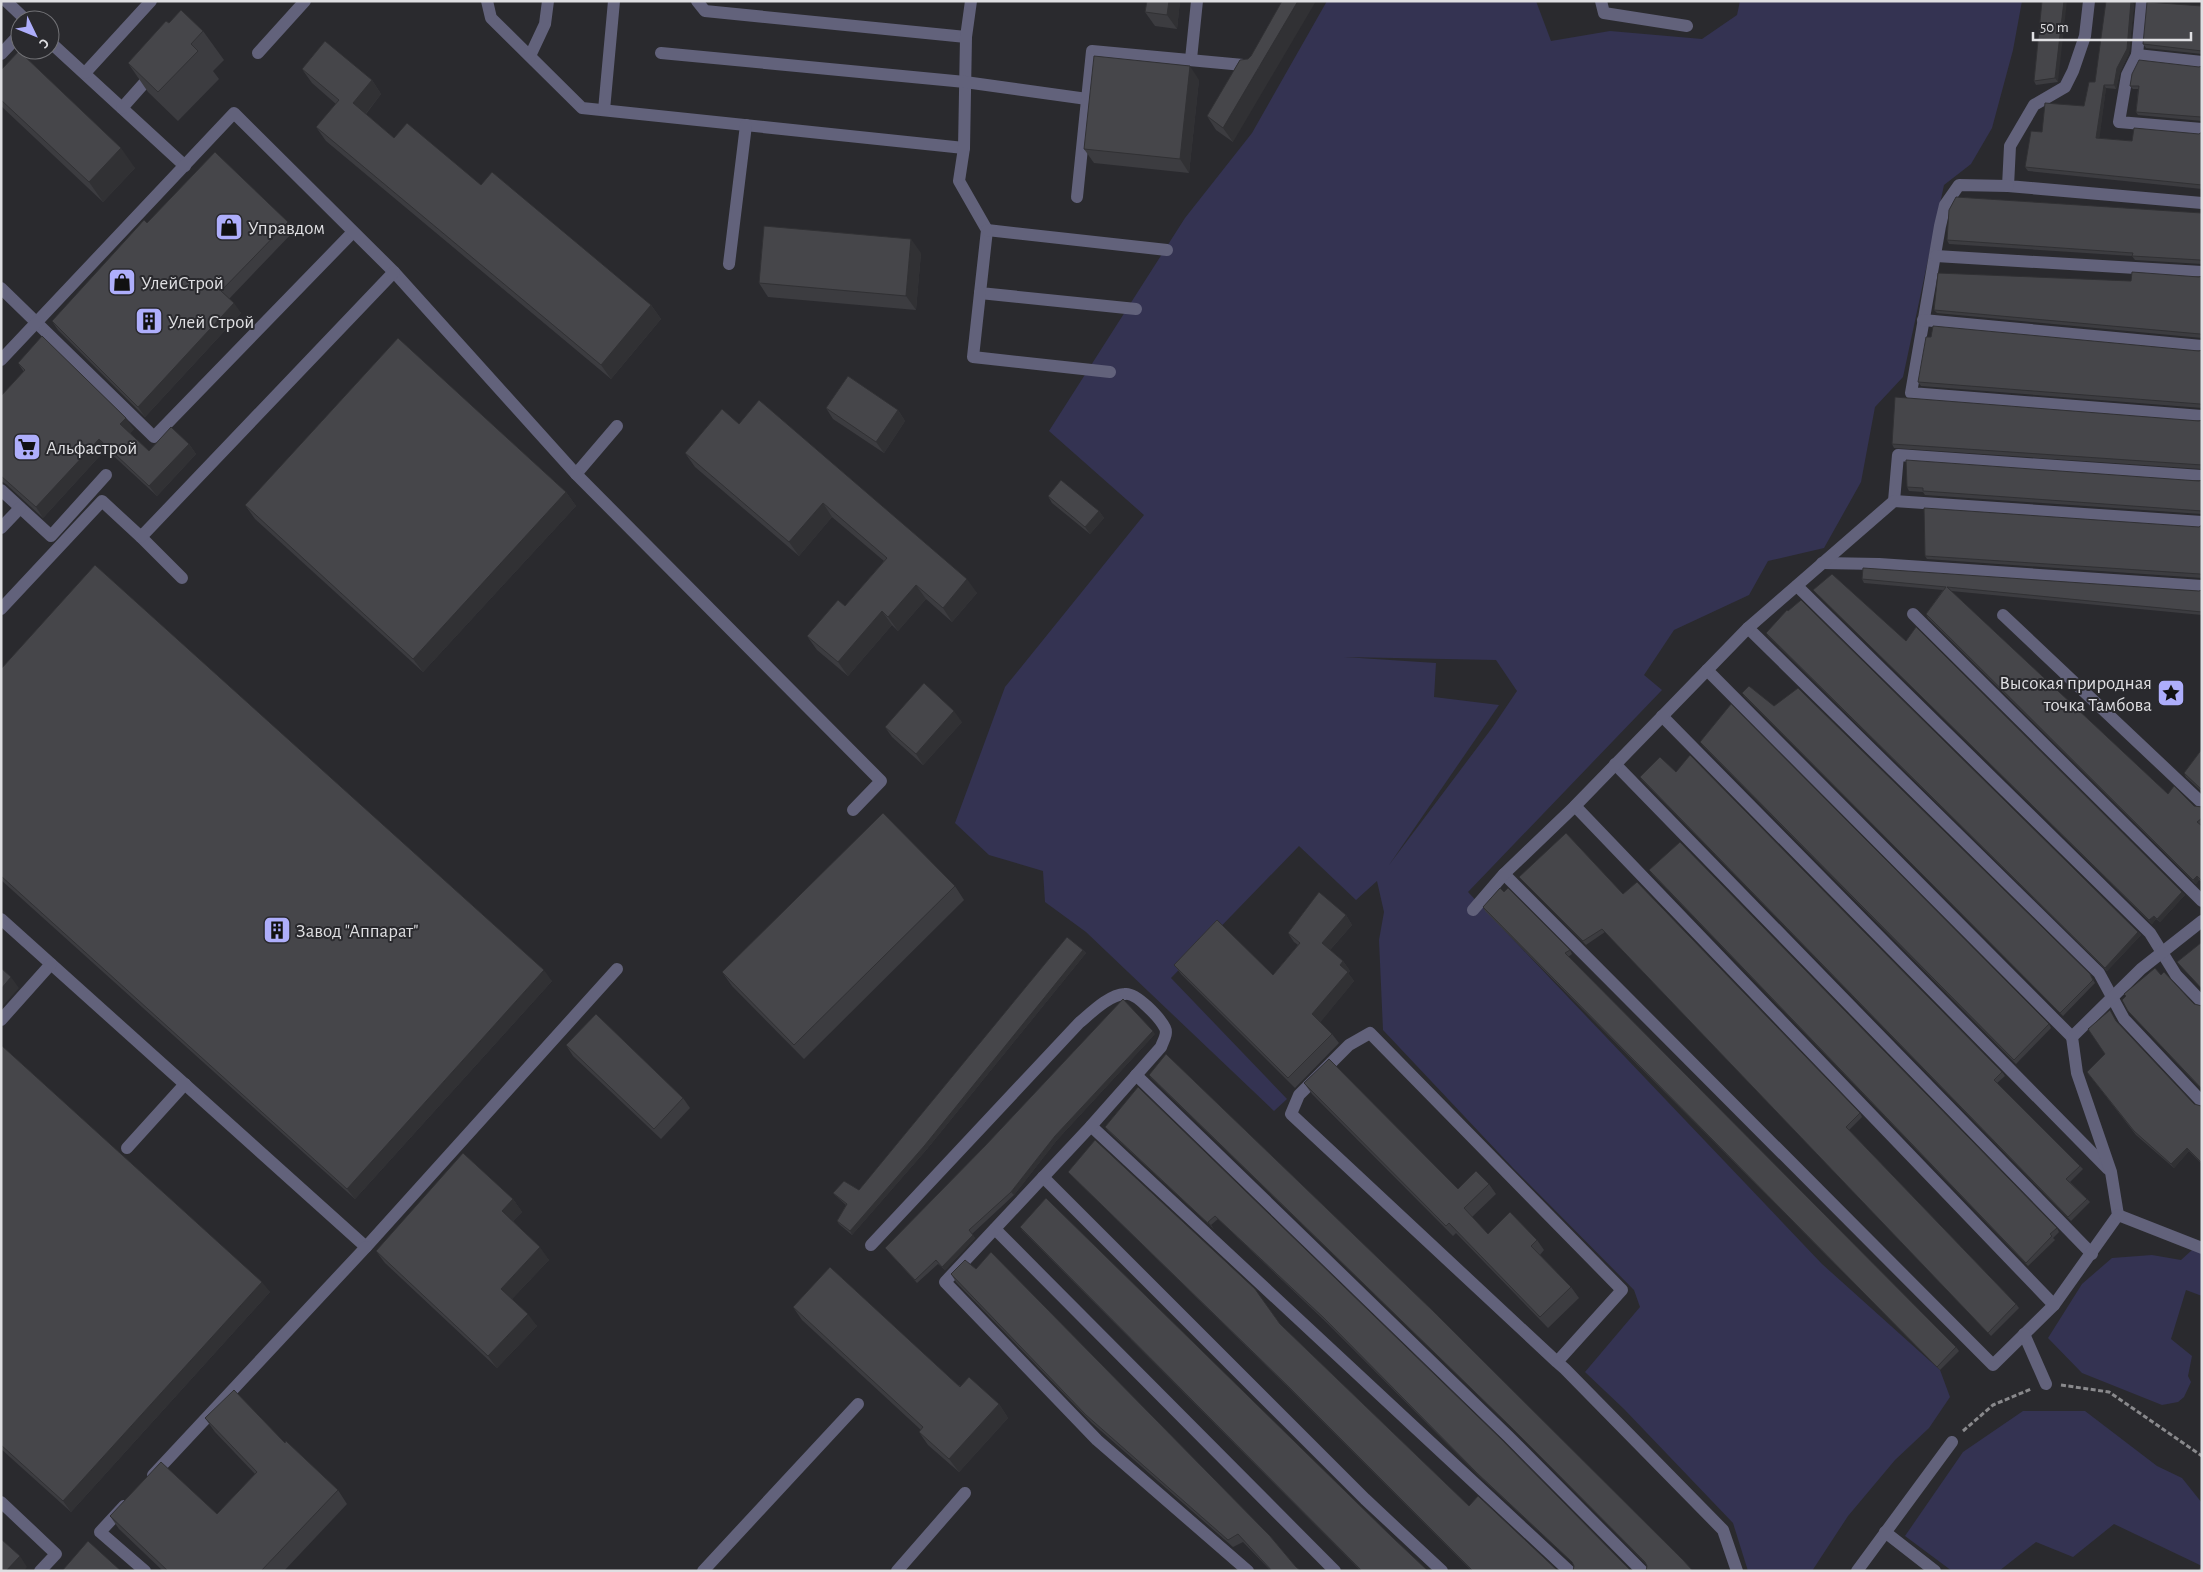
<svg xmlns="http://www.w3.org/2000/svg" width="2203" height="1572" font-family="'Alegreya Sans',sans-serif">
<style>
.green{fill:#343352;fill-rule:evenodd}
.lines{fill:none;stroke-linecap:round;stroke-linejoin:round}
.path{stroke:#89898c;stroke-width:3;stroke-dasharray:5 2.5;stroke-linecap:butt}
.minor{stroke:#62627b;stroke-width:12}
.wall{fill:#3c3c40}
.shaded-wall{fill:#313134}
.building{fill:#46464a;stroke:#313134}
.labels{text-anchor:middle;stroke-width:4;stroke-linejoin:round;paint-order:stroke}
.poi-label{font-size:19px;fill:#dfdfe2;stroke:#2a2a2e;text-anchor:start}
</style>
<rect width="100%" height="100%" fill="#2a2a2e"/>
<g class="green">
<path d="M1327,1H1536L1551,41L1610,31L1702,39L1737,15L1740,1H2022L2013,50L1992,128L1971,164L1944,185L1903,377L1875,407L1861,482L1824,548L1768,561L1749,595L1674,630L1644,675L1662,690L1468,892L1822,1264L1940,1370L1950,1397L1929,1428L1895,1460L1848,1516L1812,1571H1748L1733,1523L1624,1409L1585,1372L1640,1307L1634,1290L1513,1168L1383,1030L1379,940L1384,912L1377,881L1356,900L1299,846L1171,978L1287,1099L1274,1111L1086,932L1045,902L1043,871L989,855L955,823L1005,687L1144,515L1049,431L1185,218L1252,133ZM1344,657L1496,660L1517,691L1492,728L1389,865L1499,705L1434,697L1436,663Z"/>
<polygon points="2202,1241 2202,1296 2186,1290 2171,1339 2192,1356 2188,1376 2191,1382 2184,1397 2178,1402 2162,1405 2082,1373 2048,1338 2082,1284 2112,1258 2152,1255 2181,1260"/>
<polygon points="2023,1411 2085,1411 2157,1466 2182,1478 2202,1503 2202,1566 2114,1524 2073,1557 2036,1542 1999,1571 1952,1571 1905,1536 1963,1452"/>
</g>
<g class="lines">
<g class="path">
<polyline points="2061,1385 2109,1392 2202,1456"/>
<polyline points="1963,1431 1993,1405 2031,1389"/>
</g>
<g class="minor">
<polyline points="6,1 26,20"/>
<polyline points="487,1 491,18 582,108 964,148"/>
<polyline points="697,1 705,11 966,37"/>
<polyline points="971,1 966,37 964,148 959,181 987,230 980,293 1136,309"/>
<polyline points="1601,1 1604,13 1687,26"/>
<polyline points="2089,1 2085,36 2073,71 2065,87 2034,105 2010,146 2008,186 2202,203"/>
<polyline points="2142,1 2137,55 2127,75 2119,122 2202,129"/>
<polyline points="50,42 185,166"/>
<polyline points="258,53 305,1"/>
<polyline points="661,53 965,82 1087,99"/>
<polyline points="1,54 20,34"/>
<polyline points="2137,55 2202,62"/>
<polyline points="530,56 545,24 548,1"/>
<polyline points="1191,59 1197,1"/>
<polyline points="85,73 151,1"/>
<polyline points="122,108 154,72"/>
<polyline points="604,110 614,1"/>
<polyline points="2008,186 1959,185 1945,205 1940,226 1911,393 2202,416"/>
<polyline points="1077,197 1092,51 1254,66"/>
<polyline points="987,230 1167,250"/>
<polyline points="1936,256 2202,272"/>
<polyline points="729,264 746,125"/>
<polyline points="1,288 154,437 353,232"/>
<polyline points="980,293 973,357 1110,372"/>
<polyline points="1923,320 2202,346"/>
<polyline points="1,360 234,113 394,272 576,474 617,426"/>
<polyline points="576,474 881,781 853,810"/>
<polyline points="1,490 51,536 106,475"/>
<polyline points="1894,501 1898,455 2202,476"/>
<polyline points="1,528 20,508"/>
<polyline points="141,537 182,578"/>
<polyline points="1822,563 1879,564 2202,586"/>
<polyline points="1797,586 2150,933 2176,975 2202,1002"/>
<polyline points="1,609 102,501 141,537 394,272"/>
<polyline points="1913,614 2202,901"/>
<polyline points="2003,615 2202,803"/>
<polyline points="1748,628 2099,973 2124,1019 2202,1102"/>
<polyline points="1707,670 2072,1037"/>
<polyline points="1662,716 2108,1169"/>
<polyline points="1615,764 2092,1254"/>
<polyline points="1575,806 2054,1305"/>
<polyline points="1504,874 1993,1365 2054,1305 2118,1215 2111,1172 2077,1073 2072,1037 2141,969 2202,921"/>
<polyline points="1473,910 1504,874 1575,806 1748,628 1894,501 2202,522"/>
<polyline points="1,919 366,1247 617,969"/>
<polyline points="1,1020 51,964"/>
<polyline points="1136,1075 1508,1436 1642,1571"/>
<polyline points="1091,1126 1569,1571"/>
<polyline points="127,1148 185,1084"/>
<polyline points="1043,1177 1365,1499 1442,1571"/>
<polyline points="2118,1215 2202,1248"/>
<polyline points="995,1229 1335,1571"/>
<path d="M871,1245L1079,1023C1091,1013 1108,995 1125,994C1136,992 1160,1018 1165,1028C1168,1034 1163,1041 1161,1047L1091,1126L945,1282L1097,1440L1248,1571"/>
<polyline points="2024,1334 2046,1384"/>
<polyline points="1557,1362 1622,1290 1370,1033 1349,1045 1299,1095 1291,1114 1557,1362 1565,1369 1723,1530 1737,1571"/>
<polyline points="153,1475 366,1247"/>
<polyline points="1,1502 56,1554 40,1571"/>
<polyline points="124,1506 100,1532 145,1571"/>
<polyline points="1885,1532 1935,1571"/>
<polyline points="703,1571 858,1404"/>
<polyline points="897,1571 965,1493"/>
<polyline points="1857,1571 1952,1442"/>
</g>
</g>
<g class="wall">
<polygon points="1180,1 1177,29 1155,26 1145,12"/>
<polygon points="2042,1 2058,82 2036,85 2034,81"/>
<polygon points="2134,4 2129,53 2120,72 2116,89 2106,88 2099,138 2132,141 2199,134 2202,132 2202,189 2028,171 2025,167 2042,132 2084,106 2095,82"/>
<polygon points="2202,6 2202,54 2146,48 2143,44"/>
<polygon points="169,23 203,31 224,60 213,71 219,79 178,121 148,92 128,63"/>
<polygon points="1240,60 1233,142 1216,130 1207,116"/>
<polygon points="2202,66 2202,121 2138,115 2136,112 2138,89 2133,89 2130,86"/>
<polygon points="302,69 372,80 381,94 366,114 394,138 481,185 651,305 661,319 611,379 326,141 316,127 336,104 312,83"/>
<polygon points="1,70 135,168 103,202 1,106"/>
<polygon points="1199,80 1189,173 1094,163 1084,149"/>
<polygon points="2202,213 2202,264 2135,260 2132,256 1949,244 1947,240"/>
<polygon points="288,222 294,231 229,299 241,313 145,417 58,330 52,321 147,223"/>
<polygon points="921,253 916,310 768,297 759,283"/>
<polygon points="2202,276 2202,338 1937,313 1934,310 2131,281"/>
<polygon points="2202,350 2202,408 1921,386 1918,382"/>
<polygon points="18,363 134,429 130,433 149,451 189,444 196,454 157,496 106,449 43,518 6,484 1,481 1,396 24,372"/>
<polygon points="826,408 898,410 905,421 884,453 833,419"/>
<polygon points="2202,420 2202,469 1894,448 1892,444"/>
<polygon points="739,424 977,593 952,622 926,599 898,631 892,625 848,676 817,650 807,636 845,606 884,561 832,517 799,556 695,467 685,453"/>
<polygon points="2202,480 2202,514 1925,495 1923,492 1909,491 1907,487"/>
<polygon points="566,492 576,506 423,672 255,519 245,505"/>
<polygon points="1048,496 1099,511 1104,518 1090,534 1052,503"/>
<polygon points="2202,525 2202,578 1927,559 1925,556 2199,527"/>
<polygon points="1862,579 2199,591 2202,590 2202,615 1951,591 2168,794 2194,806 2202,807 2202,824 2200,825 2202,826 2202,882 2199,880 2196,884 1928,618 1926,614 1943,590 1864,583"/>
<polygon points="1813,590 2185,895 2160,922 2156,919 2152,924 1816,593"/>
<polygon points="1766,633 2138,932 2141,935 2107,971 1768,636"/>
<polygon points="1,669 552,981 355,1199 1,880"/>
<polygon points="1742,693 2090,974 2095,983 2063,1016 1744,696"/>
<polygon points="962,722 923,765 892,737 885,727"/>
<polygon points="1700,742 2049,1024 2051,1028 2016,1064 1703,746"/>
<polygon points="2202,749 2202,792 2186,777 2184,773"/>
<polygon points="1676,772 2002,1072 2005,1076 1997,1083 2083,1169 2070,1182 2090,1202 2071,1221 1642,780 1640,777"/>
<polygon points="1649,870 2057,1228 2059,1232 2053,1238 2055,1240 2028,1266 1652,874"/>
<polygon points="1519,877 1623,894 1860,1113 1862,1117 1849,1130 2016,1304 2019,1308 1991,1336 1605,932 1586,945 1522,880"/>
<polygon points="955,886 964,900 804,1059 732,986 722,972"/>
<polygon points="1483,907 1570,950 1572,954 1568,957 1956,1347 1959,1351 1940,1370 1485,911"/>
<polygon points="1346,915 1352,925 1330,950 1343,961 1350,971 1348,973 1354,981 1320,1022 1332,1034 1339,1043 1295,1088 1181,974 1174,965 1273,975 1298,945 1294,942 1288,933"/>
<polygon points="1083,950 1086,953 927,1149 852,1235 839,1224 837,1221 846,1205 836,1196 833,1193 859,1190"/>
<polygon points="2161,975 2194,1004 2202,1006 2202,1090 2128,1011"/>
<polygon points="2112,1014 2117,1022 2194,1104 2201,1106 2202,1106 2202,1164 2189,1151 2174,1168 2136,1135 2087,1072 2105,1054"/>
<polygon points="1155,1034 1057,1140 1014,1195 972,1234 975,1238 945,1270 938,1264 917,1283 885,1248"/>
<polygon points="1,1045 270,1292 71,1512 1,1449"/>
<polygon points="566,1045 683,1098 690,1108 661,1139 573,1056"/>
<polygon points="1149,1075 1693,1571 1647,1566 1646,1564 1514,1430 1151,1078"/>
<polygon points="1304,1083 1458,1189 1489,1184 1496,1194 1472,1217 1488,1234 1537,1240 1544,1250 1540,1255 1571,1287 1579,1298 1548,1328 1456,1233 1453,1236 1312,1094"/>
<polygon points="1138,1087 1500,1438 1631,1571 1573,1571 1574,1566 1574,1564 1480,1477 1326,1322 1218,1219 1211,1225 1214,1229 1108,1131 1105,1127"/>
<polygon points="1068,1172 1280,1324 1469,1506 1558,1571 1472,1571 1294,1393 1071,1175"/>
<polygon points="513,1199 522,1212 513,1221 549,1260 512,1299 537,1326 497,1368 385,1263 376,1251"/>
<polygon points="1020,1227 1392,1537 1428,1571 1361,1571 1022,1230"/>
<polygon points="951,1274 1296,1567 1301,1571 1271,1571 1243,1542 1233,1547 1092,1423 956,1282"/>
<polygon points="793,1307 999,1404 1008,1418 959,1472 928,1445 919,1432 921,1430 802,1320"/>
<polygon points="205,1418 285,1443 338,1490 347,1504 284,1571 163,1571 119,1529 110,1516 217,1514 255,1474 215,1432"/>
</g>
<g class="shaded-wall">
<polygon points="1169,1 1180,1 1177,29 1167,15"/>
<polygon points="1298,1 1316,1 1233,142 1223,128"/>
<polygon points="2064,1 2067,1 2058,82 2055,78"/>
<polygon points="2131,1 2134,4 2129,53 2120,72 2116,89 2114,85"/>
<polygon points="1190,66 1199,80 1189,173 1180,159"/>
<polygon points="372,80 381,94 363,117 353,103"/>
<polygon points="2104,85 2106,88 2099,142 2096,138"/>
<polygon points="121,148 135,168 103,202 89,182"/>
<polygon points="911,239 921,253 916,310 906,296"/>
<polygon points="234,303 241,313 145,417 138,407"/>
<polygon points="651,305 661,319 611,379 601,365"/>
<polygon points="898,410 905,421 884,453 876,442"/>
<polygon points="126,418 134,429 128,435 120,424"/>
<polygon points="99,439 106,449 43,518 36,507"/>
<polygon points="189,444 196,454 157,496 149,486"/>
<polygon points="566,492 576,506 423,672 413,659"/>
<polygon points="823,503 832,517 799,556 789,542"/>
<polygon points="1099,511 1104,518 1090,534 1085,527"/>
<polygon points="967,579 977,593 952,622 943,608"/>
<polygon points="916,585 926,599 898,631 888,617"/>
<polygon points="882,611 892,625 848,676 838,662"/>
<polygon points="954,711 962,722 923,765 916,754"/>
<polygon points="2197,876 2199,880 2196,884 2193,880"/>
<polygon points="2182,892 2185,895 2160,922 2157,919"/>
<polygon points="1346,915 1352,925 1328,952 1322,943"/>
<polygon points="2154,916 2156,919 2152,924 2149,920"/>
<polygon points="2138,932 2141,935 2107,971 2105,968"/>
<polygon points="1083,950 1086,953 927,1149 852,1235 850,1231"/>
<polygon points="1343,961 1350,971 1348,973 1354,981 1319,1024 1312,1014 1340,965"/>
<polygon points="544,970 552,981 355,1199 347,1189"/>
<polygon points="11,977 19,988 1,1008 1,989"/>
<polygon points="1153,1031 1155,1034 1057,1140 1014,1195 1011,1192 1055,1136"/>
<polygon points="2187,1148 2189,1151 2174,1168 2171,1164"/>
<polygon points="513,1199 522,1212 510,1224 502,1211"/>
<polygon points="973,1235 975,1238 945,1270 942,1267"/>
<polygon points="540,1247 549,1260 510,1301 501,1289"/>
<polygon points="262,1282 270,1292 71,1512 63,1501"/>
<polygon points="528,1314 537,1326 497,1368 488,1356"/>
<polygon points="999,1404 1008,1418 959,1472 949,1459"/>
<polygon points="20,1556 27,1567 24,1571 6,1571"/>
</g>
<g class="building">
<polygon points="1147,1 1169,1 1167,15 1145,12"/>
<polygon points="1282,1 1298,1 1223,128 1207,116 1240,60 1248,59 1251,56"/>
<polygon points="2042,1 2064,1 2055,78 2034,81"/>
<polygon points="2106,1 2131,1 2127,49 2117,68 2114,85 2104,85 2096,138 2132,141 2134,128 2199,134 2202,132 2202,185 2025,167 2031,131 2042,132 2045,103 2084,106 2089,82 2095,82"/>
<polygon points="2147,2 2202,6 2202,51 2143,44"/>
<polygon points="181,10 203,31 191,44 198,51 158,92 128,63 166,21 169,23"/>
<polygon points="325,41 372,80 353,103 394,138 407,123 481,185 492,172 651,305 601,365 316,127 339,100 302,69"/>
<polygon points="19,51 121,148 89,182 1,100 1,70"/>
<polygon points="1094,56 1190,66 1180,159 1084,149"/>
<polygon points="2139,60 2199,67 2202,66 2202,118 2201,117 2136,112 2139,86 2130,86 2132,74"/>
<polygon points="215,152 288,222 221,291 234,303 138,407 52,321 144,220 147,223"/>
<polygon points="1956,197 2202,213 2202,261 2200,260 2132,256 2133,253 1947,240 1949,210"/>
<polygon points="764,226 911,239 906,296 759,283"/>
<polygon points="2132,272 2199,277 2202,276 2202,335 2200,334 1934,310 1938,273 2131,281"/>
<polygon points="1933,326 2199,351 2202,350 2202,405 2200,404 1918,382 1926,337 1931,337"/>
<polygon points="42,336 126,418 120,424 149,451 171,427 189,444 149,486 99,439 36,507 1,476 1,396 25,370 18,363"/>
<polygon points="398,338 566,492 413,659 245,505"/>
<polygon points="848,376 898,410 876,442 826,408"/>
<polygon points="1895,397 2199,421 2202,420 2202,465 1892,444"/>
<polygon points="759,400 967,579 943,608 916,585 888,617 882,611 838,662 807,636 838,600 845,606 887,558 823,503 789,542 685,453 722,409 739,424"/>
<polygon points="1906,460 2199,481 2202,480 2202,511 1923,491 1923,488 1907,487"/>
<polygon points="1061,480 1099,511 1085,527 1048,496"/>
<polygon points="1924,508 2199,527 2202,525 2202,575 2200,574 1925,556"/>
<polygon points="95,565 544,970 347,1189 1,876 1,669"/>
<polygon points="1863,568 2199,591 2202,590 2202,612 1947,587 2168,794 2174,786 2194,806 2202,807 2202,818 2197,822 2202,826 2202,881 2197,876 2193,880 1926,614 1946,587 1862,579"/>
<polygon points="1832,574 1906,641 1916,627 2182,892 2157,919 2154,916 2149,920 1813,590"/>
<polygon points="1801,600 2138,932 2105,968 1766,633 1787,610 1788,611"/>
<polygon points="924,683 954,711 916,754 885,727"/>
<polygon points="1749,686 1774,706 1798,688 2090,974 2093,980 2060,1013 1742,693"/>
<polygon points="1731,704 2049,1024 2014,1060 1700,742"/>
<polygon points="2202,749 2202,790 2184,773"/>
<polygon points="1690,755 2002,1072 1994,1080 2080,1166 2066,1179 2087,1199 2068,1217 1640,777 1660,757 1676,772"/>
<polygon points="883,813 955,886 794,1045 722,972"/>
<polygon points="1566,833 1623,894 1637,882 1860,1113 1846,1127 2016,1304 1988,1333 1602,929 1583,941 1519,877"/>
<polygon points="1680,842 2057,1228 2050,1234 2052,1236 2026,1263 1649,870"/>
<polygon points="1500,888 1504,892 1508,888 1570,950 1565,953 1956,1347 1937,1367 1483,907"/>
<polygon points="1319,892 1346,915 1322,943 1343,961 1340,965 1348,972 1312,1014 1332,1034 1288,1078 1174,965 1217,920 1273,975 1300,943 1288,933"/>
<polygon points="1067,937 1083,950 925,1145 850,1231 837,1221 847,1204 833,1193 844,1181 859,1190"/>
<polygon points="2202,942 2202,989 2177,962"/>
<polygon points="1,968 11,977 1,989"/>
<polygon points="2155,968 2161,975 2164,972 2194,1004 2202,1006 2202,1089 2128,1011 2122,1000 2126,996 2124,994"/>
<polygon points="1123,999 1153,1031 1055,1136 1011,1192 969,1230 973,1235 942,1267 936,1260 915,1280 885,1248 984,1147"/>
<polygon points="2110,1010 2116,1021 2194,1104 2201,1106 2202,1106 2202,1163 2187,1148 2171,1164 2134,1131 2087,1072 2105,1054 2088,1029"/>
<polygon points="596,1014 683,1098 654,1129 566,1045"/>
<polygon points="1,1045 262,1282 63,1501 1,1445"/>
<polygon points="1166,1054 1432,1310 1683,1560 1693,1571 1646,1571 1647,1566 1645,1562 1511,1427 1149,1075"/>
<polygon points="1329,1059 1458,1189 1476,1171 1489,1184 1464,1208 1488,1234 1510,1212 1537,1240 1531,1246 1571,1287 1540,1317 1449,1223 1446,1226 1304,1083"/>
<polygon points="1138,1087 1500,1438 1631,1571 1573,1571 1574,1566 1572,1562 1478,1474 1324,1318 1215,1216 1208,1222 1211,1226 1105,1127"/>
<polygon points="1095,1140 1255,1289 1280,1324 1469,1506 1478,1496 1558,1571 1473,1571 1291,1389 1068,1172"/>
<polygon points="463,1153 513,1199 502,1211 540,1247 501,1289 528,1314 488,1356 376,1251"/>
<polygon points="1046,1198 1392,1537 1428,1571 1362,1571 1020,1227"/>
<polygon points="991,1252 1270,1536 1296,1567 1301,1571 1272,1571 1238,1534 1228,1540 1086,1415 951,1274 965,1260 976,1269"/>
<polygon points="830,1267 960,1387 969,1377 999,1404 949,1459 919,1432 923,1427 793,1307"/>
<polygon points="234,1390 285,1443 286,1441 338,1490 261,1571 168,1571 110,1516 161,1462 217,1514 257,1472 205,1418"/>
<polygon points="1,1539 20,1556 6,1571 1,1571"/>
<polygon points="88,1541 121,1571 62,1571"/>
<polygon points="2202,1565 2202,1571 2198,1571"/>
</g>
<defs>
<g id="shop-square" transform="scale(1.4375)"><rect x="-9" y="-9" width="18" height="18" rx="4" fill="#aeaefb" stroke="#2a2a2e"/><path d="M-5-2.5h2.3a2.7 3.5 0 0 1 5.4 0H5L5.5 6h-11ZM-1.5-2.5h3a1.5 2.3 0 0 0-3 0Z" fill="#111"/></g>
<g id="building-square" transform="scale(1.4375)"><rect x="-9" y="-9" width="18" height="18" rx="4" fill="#aeaefb" stroke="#2a2a2e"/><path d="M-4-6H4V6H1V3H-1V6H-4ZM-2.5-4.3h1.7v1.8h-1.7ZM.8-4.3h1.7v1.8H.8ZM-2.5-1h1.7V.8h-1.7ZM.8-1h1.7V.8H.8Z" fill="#111"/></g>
<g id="supermarket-square" transform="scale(1.4375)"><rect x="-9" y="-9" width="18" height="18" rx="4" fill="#aeaefb" stroke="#2a2a2e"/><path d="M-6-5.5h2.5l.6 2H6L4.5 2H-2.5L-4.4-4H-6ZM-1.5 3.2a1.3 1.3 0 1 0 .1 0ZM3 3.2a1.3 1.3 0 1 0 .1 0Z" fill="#111"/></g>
<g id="sight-square" transform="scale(1.4375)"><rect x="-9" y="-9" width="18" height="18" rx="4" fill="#aeaefb" stroke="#2a2a2e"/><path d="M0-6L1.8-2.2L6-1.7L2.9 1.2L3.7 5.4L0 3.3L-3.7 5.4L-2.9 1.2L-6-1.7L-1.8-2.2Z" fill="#111"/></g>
</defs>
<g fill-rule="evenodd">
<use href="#shop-square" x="229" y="227"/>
<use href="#shop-square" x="122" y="282"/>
<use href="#building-square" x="149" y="321"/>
<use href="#supermarket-square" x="27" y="447"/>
<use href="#sight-square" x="2171" y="693"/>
<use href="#building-square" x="277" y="930"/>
</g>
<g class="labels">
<g class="poi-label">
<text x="248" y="234">Управдом</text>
<text x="141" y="289">УлейСтрой</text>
<text x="168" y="328">Улей Строй</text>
<text x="46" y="454">Альфастрой</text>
<text x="2152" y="689" text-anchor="end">Высокая природная<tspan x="2152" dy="22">точка Тамбова</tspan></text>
<text x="296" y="937">Завод "Аппарат"</text>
</g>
</g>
<rect width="2203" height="1572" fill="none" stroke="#dfdfe2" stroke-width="5"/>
<g transform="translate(35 35) rotate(133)"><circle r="24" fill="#2a2a2e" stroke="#727276"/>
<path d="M0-4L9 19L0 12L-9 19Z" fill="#aeaefb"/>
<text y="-8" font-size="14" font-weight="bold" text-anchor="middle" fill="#dfdfe2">С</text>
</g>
<path d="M2033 32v8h158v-8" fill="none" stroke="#dfdfe2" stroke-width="2.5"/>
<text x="2040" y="32" font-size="15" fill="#dfdfe2" stroke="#2a2a2e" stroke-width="4" paint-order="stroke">50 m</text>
</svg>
